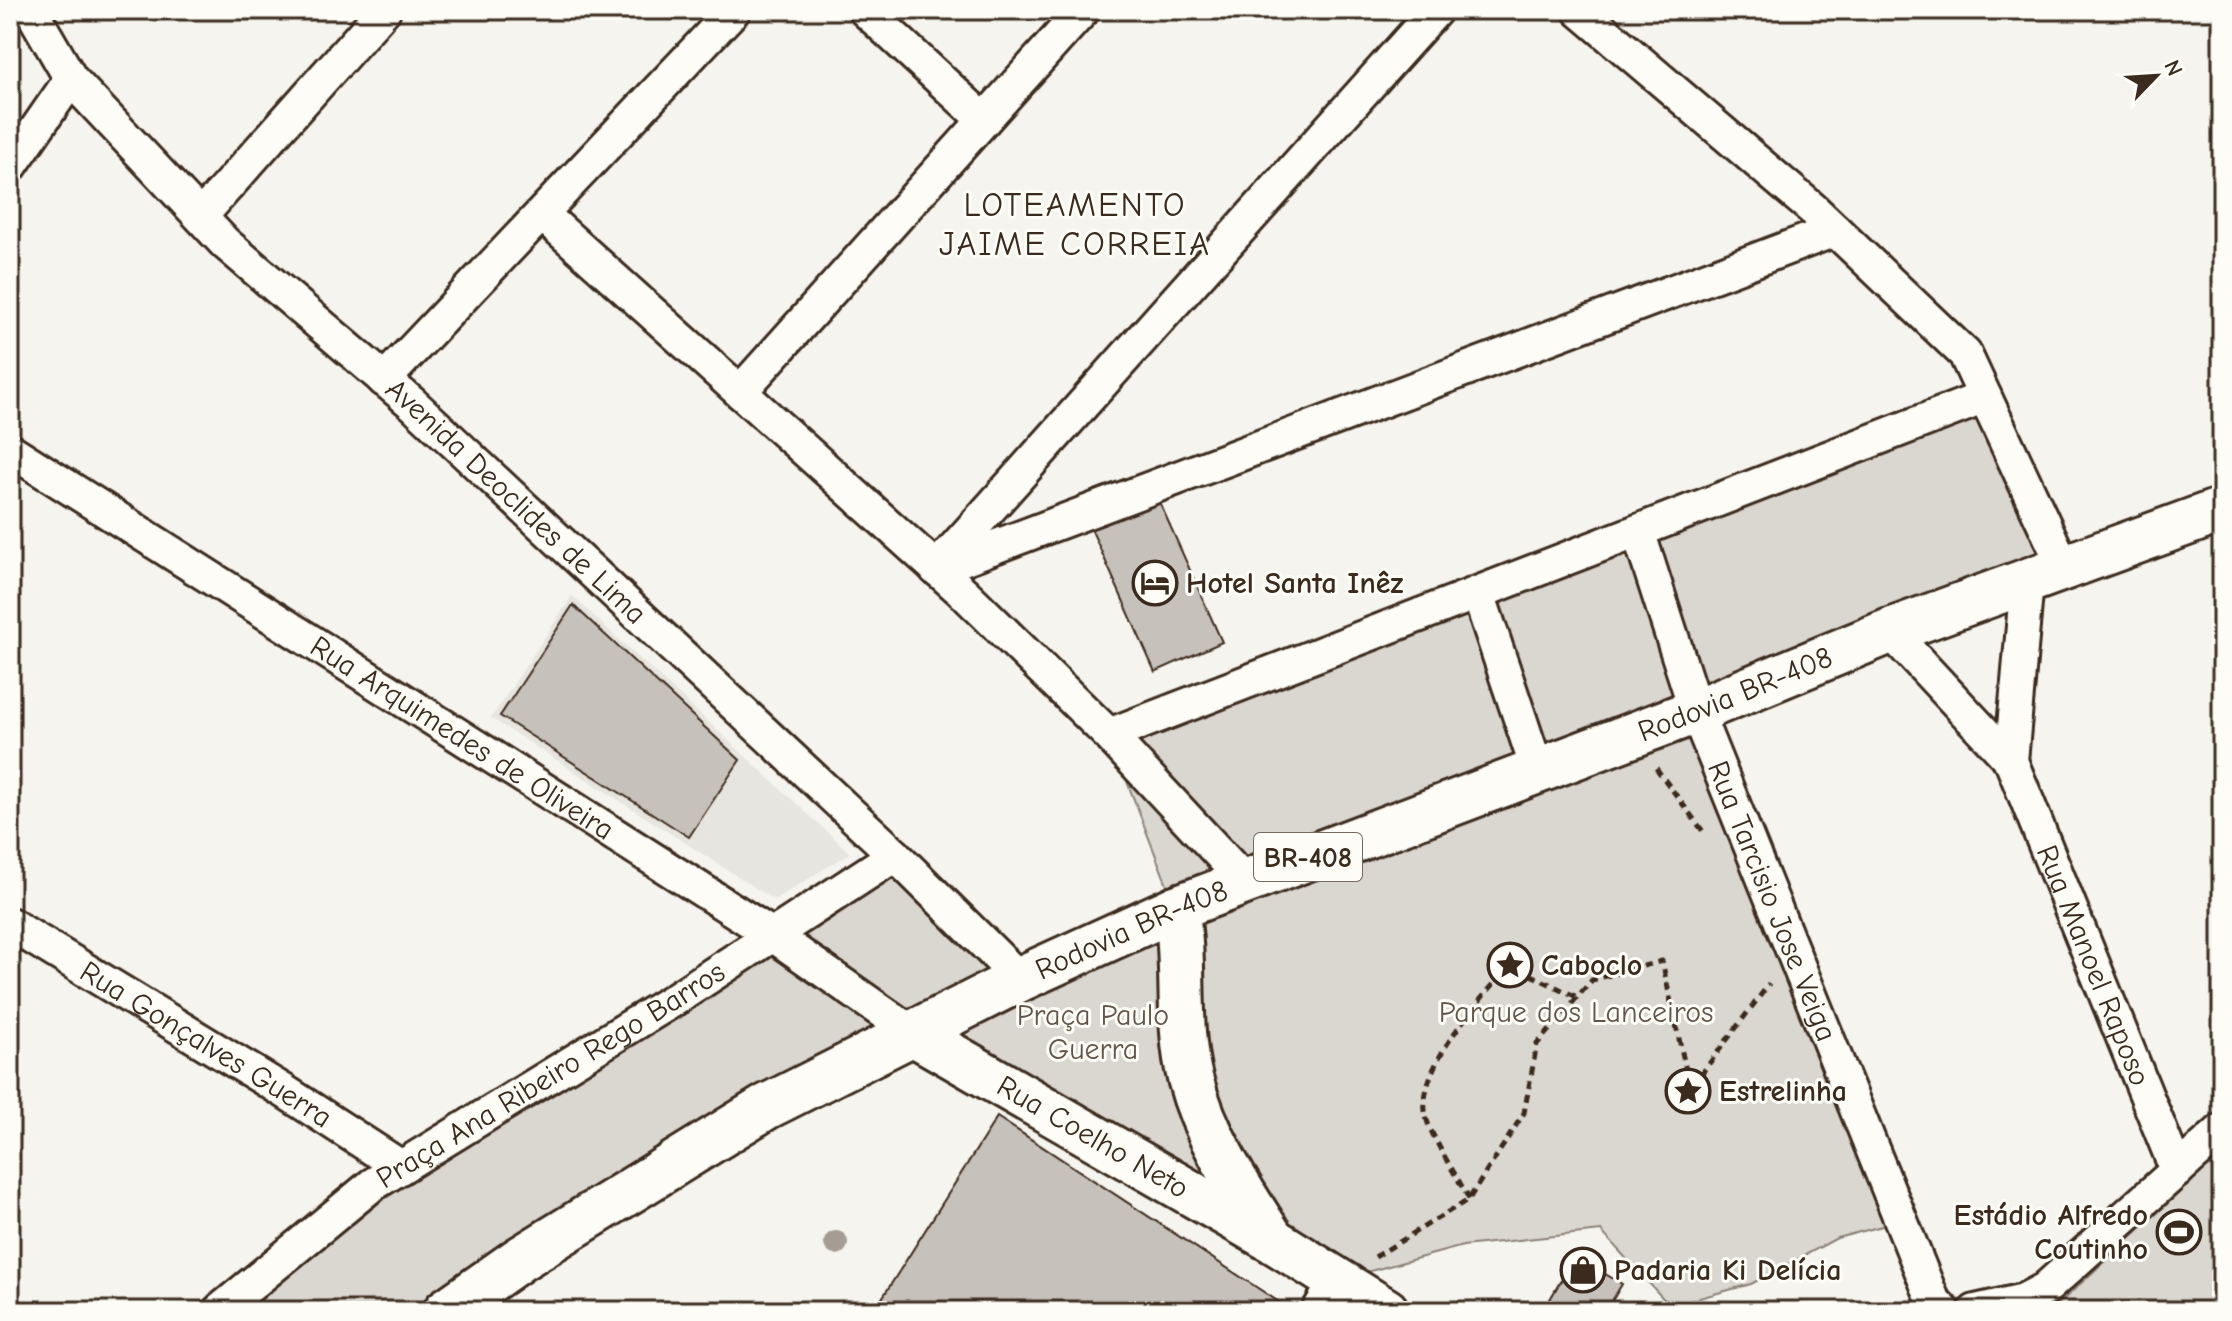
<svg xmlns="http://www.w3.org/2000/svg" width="2232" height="1321" font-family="'Comic Neue',sans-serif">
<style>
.built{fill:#e7e5df}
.green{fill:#dad6d0;stroke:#8a8077;stroke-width:2}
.building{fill:#c7c1bb;stroke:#3b2a1e;stroke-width:2}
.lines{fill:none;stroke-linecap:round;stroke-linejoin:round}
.street-casing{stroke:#3b2a1e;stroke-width:38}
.secondary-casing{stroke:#3b2a1e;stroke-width:50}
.primary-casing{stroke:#3b2a1e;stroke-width:50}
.path{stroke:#3b2a1e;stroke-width:5;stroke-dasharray:8 6;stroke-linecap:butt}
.street{stroke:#fdfcf7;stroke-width:32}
.secondary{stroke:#fdfcf7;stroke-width:44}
.primary{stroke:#fdfcf7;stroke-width:44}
.tree{fill:#a59d94}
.labels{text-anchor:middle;stroke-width:6;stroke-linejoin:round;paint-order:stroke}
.shield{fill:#fdfcf7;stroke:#75695f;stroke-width:2}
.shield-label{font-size:28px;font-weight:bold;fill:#3b2a1e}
.street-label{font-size:30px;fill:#3b2a1e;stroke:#fdfcf7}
.poi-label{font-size:30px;font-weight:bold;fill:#3b2a1e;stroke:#fdfcf7;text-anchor:start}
.park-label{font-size:30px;fill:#63554a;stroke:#fdfcf7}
.quarter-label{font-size:34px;letter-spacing:2px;fill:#3b2a1e;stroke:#fdfcf7}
</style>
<rect width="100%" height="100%" fill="#f5f4ee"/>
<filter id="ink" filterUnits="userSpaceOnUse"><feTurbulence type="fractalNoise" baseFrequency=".0125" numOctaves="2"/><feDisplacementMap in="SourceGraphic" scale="16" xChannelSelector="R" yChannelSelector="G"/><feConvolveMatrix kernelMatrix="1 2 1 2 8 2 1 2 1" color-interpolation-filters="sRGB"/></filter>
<g filter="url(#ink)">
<polygon class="built" points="572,596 850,853 774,900 491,718"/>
<g class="green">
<polygon points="1985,397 2064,567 1696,711 1901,1221 1837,1238 1751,1284 1670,1306 1601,1231 1463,1246 1337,1280 1228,1171 1176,908 1109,735"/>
<polygon points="895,855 1020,979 451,1311 219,1311 261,1274"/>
<polygon points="1152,923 1161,962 1241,1208 943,1023"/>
<polygon points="2222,1153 2222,1311 2051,1311"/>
</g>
<g class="building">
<polygon points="1156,494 1222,642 1155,672 1089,524"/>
<polygon points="573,605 740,760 689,837 500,716"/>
<polygon points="997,1117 1282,1304 1278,1311 874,1311"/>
<polygon points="1575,1256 1622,1284 1606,1311 1550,1311 1545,1308"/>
</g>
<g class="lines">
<g class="street-casing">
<g id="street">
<path id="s1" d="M31,10L71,79L225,243L413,404L895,855L1020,979"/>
<polyline points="865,10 984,120"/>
<polyline points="1579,10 1814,210 1965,354 2064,567"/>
<polyline points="10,167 71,79"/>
<polyline points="542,214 965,594 1109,735 1244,880"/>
<polyline points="201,216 384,10"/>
<polyline points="384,380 734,10"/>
<polyline points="740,392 1083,10"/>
<path id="s2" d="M10,450L774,936L911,1032"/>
<path id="s3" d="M1638,531L1696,711L1933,1300L1944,1311"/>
<polyline points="941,563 1436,10"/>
<polyline points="936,569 1835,230"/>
<polyline points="1478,593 1538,772"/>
<path id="s4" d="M1890,631L2011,761L2177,1171"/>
<polyline points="1109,735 1985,397"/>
<polyline points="2011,761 2027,581"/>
<path id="s5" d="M10,924L284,1091L401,1167"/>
<path id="s6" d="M219,1311L372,1185L675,999L895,855"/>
<polyline points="1318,1311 1337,1280"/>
<polyline points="1975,1311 2024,1300 2045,1289 2222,1130"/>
</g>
</g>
<g class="secondary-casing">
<g id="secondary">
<path d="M1176,908C1186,963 1176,1023 1190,1078C1205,1136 1238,1186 1270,1236"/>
<path id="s7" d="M911,1032L1274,1241L1386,1311"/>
</g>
</g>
<g class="primary-casing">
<g id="primary">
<path id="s8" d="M446,1311L520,1259L766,1107L1020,979L1176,908L1696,711L1890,631L2222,510"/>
</g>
</g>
<g class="path">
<polyline points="1656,768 1705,834"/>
<path d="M1469,1199C1458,1178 1431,1137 1426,1117C1415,1067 1480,1001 1510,965L1577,997"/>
<polyline points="1375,1257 1469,1199 1524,1113 1537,1044 1592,980 1662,961 1690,1089 1769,984"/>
</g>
<use href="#street" class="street"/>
<use href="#secondary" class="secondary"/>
<use href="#primary" class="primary"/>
</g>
<circle class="tree" cx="836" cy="1243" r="12"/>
</g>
<defs>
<g id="hotel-ring" transform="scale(2.3)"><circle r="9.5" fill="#fdfcf7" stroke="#3b2a1e" stroke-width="1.5"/><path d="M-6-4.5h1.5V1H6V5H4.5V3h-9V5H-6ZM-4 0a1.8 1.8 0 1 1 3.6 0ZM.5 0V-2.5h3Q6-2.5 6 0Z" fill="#3b2a1e"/></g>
<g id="sight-ring" transform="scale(2.3)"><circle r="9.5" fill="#fdfcf7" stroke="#3b2a1e" stroke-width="1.5"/><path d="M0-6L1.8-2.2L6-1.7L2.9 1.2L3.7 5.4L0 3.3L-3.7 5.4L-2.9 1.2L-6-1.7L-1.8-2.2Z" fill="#3b2a1e"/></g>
<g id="stadium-ring" transform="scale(2.3)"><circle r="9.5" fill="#fdfcf7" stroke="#3b2a1e" stroke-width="1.5"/><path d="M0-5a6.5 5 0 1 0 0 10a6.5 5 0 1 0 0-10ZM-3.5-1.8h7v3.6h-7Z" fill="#3b2a1e"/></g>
<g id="shop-ring" transform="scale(2.3)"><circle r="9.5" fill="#fdfcf7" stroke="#3b2a1e" stroke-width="1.5"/><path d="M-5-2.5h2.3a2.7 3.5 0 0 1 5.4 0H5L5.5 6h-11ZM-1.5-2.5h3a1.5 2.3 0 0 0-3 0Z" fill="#3b2a1e"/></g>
</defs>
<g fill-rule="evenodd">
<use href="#hotel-ring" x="1155" y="583"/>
<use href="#sight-ring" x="1510" y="965"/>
<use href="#sight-ring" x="1688" y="1091"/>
<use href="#stadium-ring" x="2179" y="1232"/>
<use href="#shop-ring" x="1583" y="1270"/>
</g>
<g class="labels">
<rect class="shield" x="1254" y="833" width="108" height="48" rx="6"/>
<g class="shield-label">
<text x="1308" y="867">BR-408</text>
</g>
<g class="street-label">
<text dy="10" stroke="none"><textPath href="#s1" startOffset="694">Avenida Deoclides de Lima</textPath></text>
<text dy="10" stroke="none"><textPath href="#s8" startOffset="1434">Rodovia BR-408</textPath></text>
<text dy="10" stroke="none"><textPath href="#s2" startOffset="536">Rua Arquimedes de Oliveira</textPath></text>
<text dy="10" stroke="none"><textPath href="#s3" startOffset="394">Rua Tarcisio Jose Veiga</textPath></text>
<text dy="10" stroke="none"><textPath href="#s8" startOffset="786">Rodovia BR-408</textPath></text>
<text dy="10" stroke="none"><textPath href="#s4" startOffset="398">Rua Manoel Raposo</textPath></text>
<text dy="10" stroke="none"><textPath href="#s5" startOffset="230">Rua Gonçalves Guerra</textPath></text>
<text dy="10" stroke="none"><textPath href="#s6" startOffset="408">Praça Ana Ribeiro Rego Barros</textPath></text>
<text dy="10" stroke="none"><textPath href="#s7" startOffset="210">Rua Coelho Neto</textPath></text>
</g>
<g class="poi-label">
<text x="1186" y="593">Hotel Santa Inêz</text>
<text x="1541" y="975">Caboclo</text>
<text x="1719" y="1101">Estrelinha</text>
<text x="2148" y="1225" text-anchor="end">Estádio Alfredo<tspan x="2148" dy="34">Coutinho</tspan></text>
<text x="1614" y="1280">Padaria Ki Delícia</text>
</g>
<g class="park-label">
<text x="1576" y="1022">Parque dos Lanceiros</text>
<text x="1093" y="1025">Praça Paulo<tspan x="1093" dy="34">Guerra</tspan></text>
</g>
<g class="quarter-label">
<text x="1075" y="216">LOTEAMENTO<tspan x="1075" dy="39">JAIME CORREIA</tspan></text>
</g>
</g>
<rect width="2232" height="1321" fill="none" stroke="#fdfcf7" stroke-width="40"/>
<rect x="20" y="20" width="2192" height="1281" fill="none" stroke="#3b2a1e" stroke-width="3" filter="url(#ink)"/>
<g transform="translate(2156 76) rotate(65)" stroke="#fdfcf7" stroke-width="6" paint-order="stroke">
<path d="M0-6L14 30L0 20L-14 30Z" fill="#3b2a1e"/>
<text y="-12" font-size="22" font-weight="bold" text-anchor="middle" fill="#3b2a1e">N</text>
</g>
</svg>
